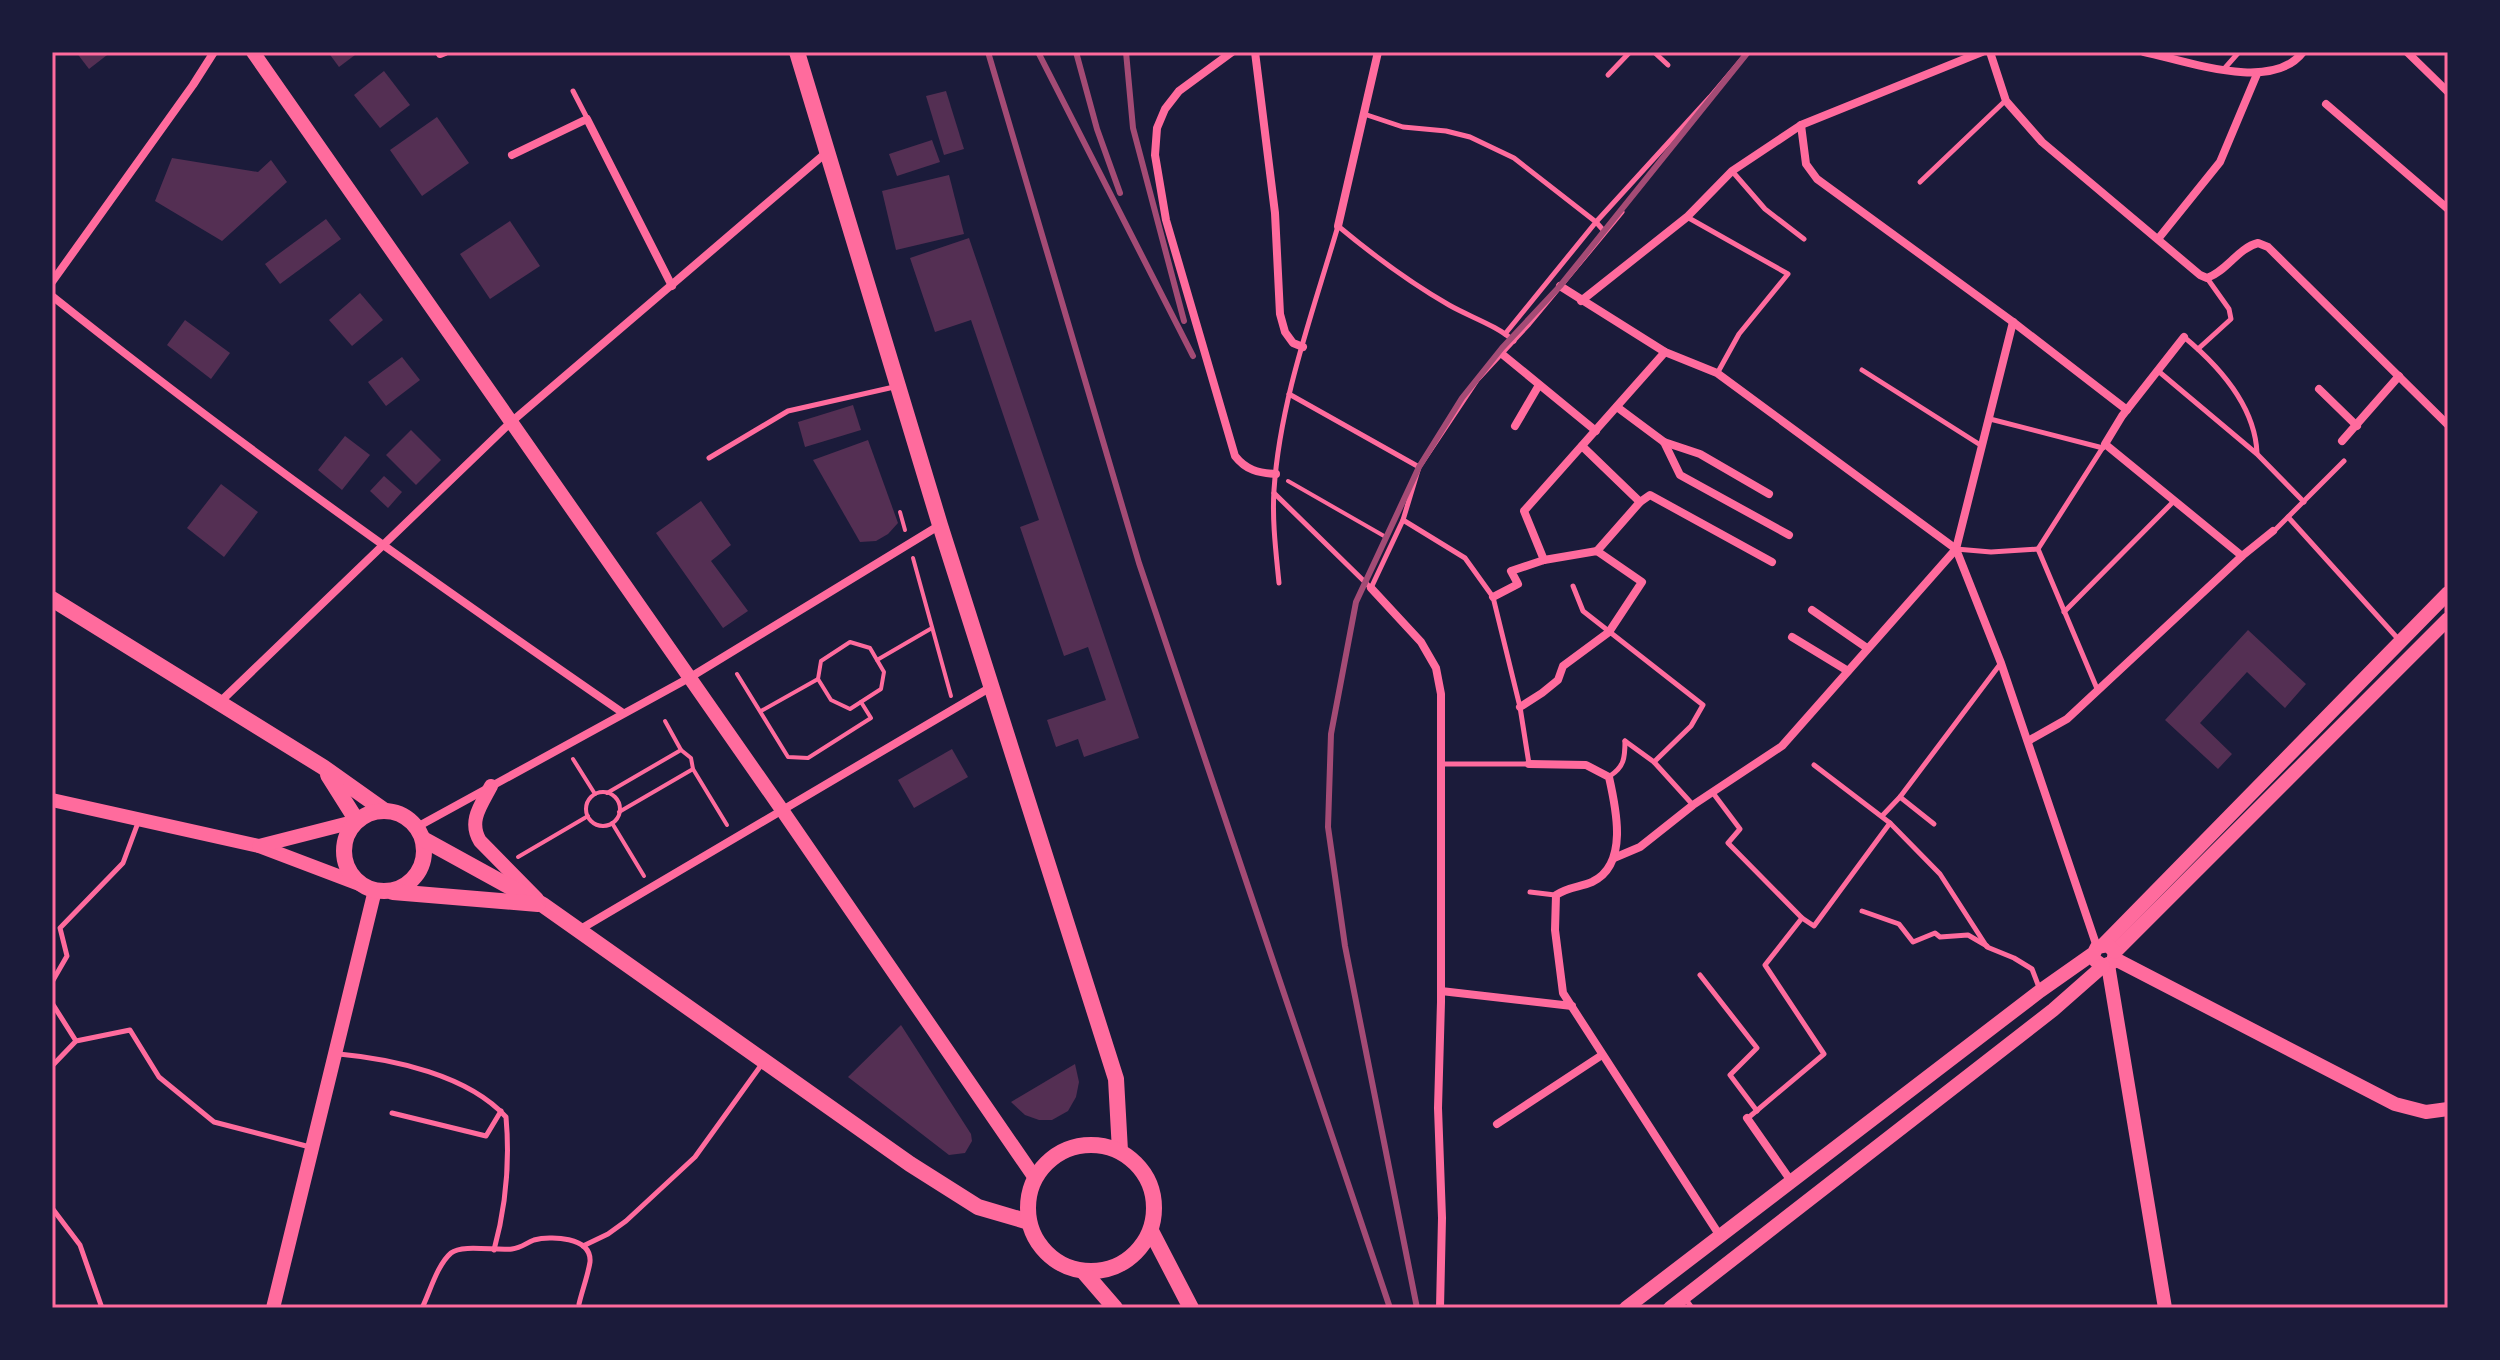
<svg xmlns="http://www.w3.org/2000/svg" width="2500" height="1360" font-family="'Space Grotesk',sans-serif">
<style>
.building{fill:#542f53}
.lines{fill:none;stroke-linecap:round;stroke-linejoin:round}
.path{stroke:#ff6b9d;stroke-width:4}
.service{stroke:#ff6b9d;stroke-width:5}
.minor{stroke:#ff6b9d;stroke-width:8}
.tertiary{stroke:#ff6b9d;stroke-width:14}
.secondary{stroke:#ff6b9d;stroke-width:14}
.primary{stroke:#ff6b9d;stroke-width:16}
.rail{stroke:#a44b75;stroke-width:6}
.neatline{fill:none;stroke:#ff6b9d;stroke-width:3}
</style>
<rect width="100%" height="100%" fill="#1b1b3a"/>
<g class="building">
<polygon points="76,52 111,52 89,69"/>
<polygon points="328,52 359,52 339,67"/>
<polygon points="384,71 410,105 380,128 354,95"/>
<polygon points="946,91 964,149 944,155 926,96"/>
<polygon points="437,117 469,163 422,196 390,150"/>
<polygon points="932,140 940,162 897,176 889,154"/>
<polygon points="172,158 258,172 271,160 287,182 222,241 155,201"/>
<polygon points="949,175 964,234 896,250 882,191"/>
<polygon points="326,219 341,239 280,284 265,264"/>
<polygon points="510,221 540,266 490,299 460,254"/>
<polygon points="969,238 1139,738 1084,757 1078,739 1056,747 1047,720 1106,700 1088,647 1064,656 1020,527 1039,520 971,320 935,332 910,258"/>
<polygon points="360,293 383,320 352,346 329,320"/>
<polygon points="185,320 230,353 211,379 167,345"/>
<polygon points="402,357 420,380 386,406 368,382"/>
<polygon points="853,405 861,430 805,447 798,422"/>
<polygon points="411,430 441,460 416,485 386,455"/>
<polygon points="345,436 370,455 342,490 318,470"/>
<polygon points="868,440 898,523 888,534 876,541 860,542 813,460"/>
<polygon points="384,476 402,492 388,508 370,491"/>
<polygon points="221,484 258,512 224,557 187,528"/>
<polygon points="701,501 731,545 711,561 748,611 723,628 656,533"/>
<polygon points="2248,630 2306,684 2285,708 2247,672 2200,723 2232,754 2218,769 2165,720"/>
<polygon points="952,749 968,777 914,808 898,780"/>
<polygon points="901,1025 971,1134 972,1141 965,1153 949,1155 848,1077"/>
<polygon points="1075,1064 1079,1082 1076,1097 1068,1111 1052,1120 1039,1120 1025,1115 1011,1102"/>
</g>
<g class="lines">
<g class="path">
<polyline points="1288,481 1384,536"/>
<polyline points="900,512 905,530"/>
<polyline points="913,558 951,696"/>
<polygon points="850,642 870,648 884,672 881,689 850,709 831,700 818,679 821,661"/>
<polyline points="877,660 932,628"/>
<polyline points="737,674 788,757 808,758 871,718 861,702"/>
<polyline points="761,711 818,679"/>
<polyline points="665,721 681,750"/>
<polyline points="573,759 595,794"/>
<polyline points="693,769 727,825"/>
<circle cx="603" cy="809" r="17"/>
<polyline points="607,793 681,750 691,758 693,769 619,812"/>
<polyline points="612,823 644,876"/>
<polyline points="518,857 588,816"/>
</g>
<g class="service">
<polyline points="1654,52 1668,65"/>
<polyline points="2224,69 2239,52"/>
<polyline points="1608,75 1630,52"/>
<polyline points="573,91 587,118"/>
<polyline points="1364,114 1403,127 1446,131 1470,137 1514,158 1596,222 1604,231"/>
<polyline points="1732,171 1765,209 1804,239"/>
<polyline points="1920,182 2005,101"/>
<polyline points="1687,217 1788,274 1739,334 1718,372"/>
<polyline points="1505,334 1596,222 1710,97 1748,52"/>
<path d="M2184,337C2219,366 2255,406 2257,453"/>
<polyline points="2198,349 2231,319 2229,309 2207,278"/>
<polyline points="1862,370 1982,446"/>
<polyline points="2157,370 2257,454 2304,502"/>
<polyline points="1289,394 1419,467"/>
<polyline points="1990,419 2103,448"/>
<polyline points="709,458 788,411 894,387"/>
<polyline points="1274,493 1371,588 1403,520 1419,467 1477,380 1529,324 1622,212"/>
<polyline points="2288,517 2400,641"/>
<polyline points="1403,520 1465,558 1493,597 1520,707 1529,764 1443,764"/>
<polyline points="2274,531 2344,461"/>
<polyline points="1956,549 1991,552 2038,549"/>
<path d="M1279,583C1276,552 1272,521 1274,490C1280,400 1313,312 1338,226C1374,256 1409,282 1449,305C1470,317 1496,325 1514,341"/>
<polyline points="1573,586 1583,611 1703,705 1691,726 1654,762"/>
<polyline points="2064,612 2174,501"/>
<polyline points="2098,691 2038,549 2105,444"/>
<polyline points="1625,741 1654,762 1693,805"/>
<polyline points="1814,765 1890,823 1940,874 1987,947 2014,958 2032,969 2040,990"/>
<path d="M1610,776C1624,767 1625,758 1625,741"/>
<polyline points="1713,793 1740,829 1728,843 1802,918 1814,926 1890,823"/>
<polyline points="1900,797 1934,824"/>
<polyline points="1882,816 1900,797 2001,663"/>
<polyline points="1530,892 1555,895"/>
<polyline points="1862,911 1899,924 1913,942 1935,933 1940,937 1968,935 1987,946"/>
<polyline points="1700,975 1757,1048 1730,1075 1757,1111"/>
<polyline points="52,982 67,956 60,928 123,863 139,820"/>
<polyline points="52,1003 76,1041"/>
<path d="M339,1054C393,1059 468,1075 506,1117C510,1162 506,1206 494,1250"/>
<polyline points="52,1066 76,1041 130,1030 159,1077 214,1122 310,1147"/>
<polyline points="392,1113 486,1136 501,1111"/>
<polyline points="1748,1118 1824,1054 1765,965 1802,918"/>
<polyline points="52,1208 80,1245 102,1308"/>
<polyline points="583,1246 608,1234 626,1221 695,1157 762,1064"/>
<polyline points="1685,1298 1692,1308"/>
<path d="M422,1308C430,1292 437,1265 451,1253C462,1244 496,1251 512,1249C521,1248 526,1243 534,1240C550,1236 592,1236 590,1262C588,1275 582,1291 579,1304"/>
</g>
<g class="minor">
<polyline points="439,52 440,54 445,52"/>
<path d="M1232,52L1179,91L1165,109L1157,128L1155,155L1166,220L1235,456C1246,470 1258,473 1276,474"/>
<polyline points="1255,52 1275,213 1280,314 1285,332 1293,343 1303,347"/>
<path d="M1990,52L2006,101L2042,142L2200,275L2207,278C2227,271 2238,248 2258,243L2268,247L2448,425"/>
<path d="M2144,52C2187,61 2272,93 2303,52"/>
<polyline points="2407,52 2448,92"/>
<polyline points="2326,104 2448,209"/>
<polyline points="1801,125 1806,164 1817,179 2013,322 2127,410"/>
<polyline points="512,155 587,119 672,286"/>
<polyline points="1338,226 1378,52"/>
<polyline points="2158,239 2220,162 2257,74"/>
<polyline points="52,282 193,85 214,52"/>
<polyline points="1560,286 1665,352 1717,373 1956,549 2001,663 2097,947"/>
<path d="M52,296C237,444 429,579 623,713"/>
<polyline points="1581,301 1687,217 1732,171 1801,125 1982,52"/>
<polyline points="2184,337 2122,416 2105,444 2242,556"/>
<polyline points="1502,354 1596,431"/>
<polyline points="2319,389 2357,426"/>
<polyline points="1617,407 1664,442 1680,475 1789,535"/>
<polyline points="1515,426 1539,385"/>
<polyline points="2342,441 2399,376"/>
<polyline points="1664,442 1700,454 1769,494"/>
<polyline points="1582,446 1640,502"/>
<polyline points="1597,551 1640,502 1650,495 1772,562"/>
<polyline points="1544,560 1524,511 1665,352"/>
<polyline points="1371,588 1421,642 1436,668 1441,694 1441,1002 1438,1108 1442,1218 1440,1308"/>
<polyline points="1493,597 1518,584 1511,571 1544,560 1597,551 1642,582 1609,632 1563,666 1558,680 1542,693 1520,707"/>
<polyline points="1812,610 1867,648"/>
<polyline points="1792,637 1848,671"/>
<polyline points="220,702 510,423 827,152"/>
<polyline points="2028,741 2067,719 2242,556 2273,531"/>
<path d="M1529,764L1586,765L1609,777C1616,808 1629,865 1592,882C1580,887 1568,887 1556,895L1555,930L1563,993L1720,1236"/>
<polyline points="417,827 689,678 940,525"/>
<polyline points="1614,858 1640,847 1693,805 1782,746 1956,549 2013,322"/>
<polyline points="579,930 991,687"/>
<polyline points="1441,991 1572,1006"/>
<polyline points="1747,1118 1791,1181"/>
<polyline points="1497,1124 1602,1055"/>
</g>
<g class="tertiary">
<polyline points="253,52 782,810 1035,1178"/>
<path d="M491,786C481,805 468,821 480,841L537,899"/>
<polyline points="52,800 259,846 375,890 273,1308"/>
<polyline points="259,846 357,821"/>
<polyline points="2115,959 2395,1104 2426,1112 2448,1109"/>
<polyline points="2108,965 2165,1308"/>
</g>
<g class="secondary">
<polyline points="2104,944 2448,593"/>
<polyline points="2096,961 2103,966 2113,962 2115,952 2448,619"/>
<polyline points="1626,1308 2040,991 2094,953 2097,947 2108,945 2115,952"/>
<polyline points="1670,1308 2053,1010 2103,966"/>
</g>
<g class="primary">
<polyline points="797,52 940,525 1116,1079 1120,1151"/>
<polyline points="52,599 323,767 385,811"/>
<polyline points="328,775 357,821"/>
<circle cx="384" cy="851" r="40"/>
<polyline points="423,839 543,905 910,1164 978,1207 1029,1222"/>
<polyline points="393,892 538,904"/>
<circle cx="1091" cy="1208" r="63"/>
<polyline points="1151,1231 1191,1308"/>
<polyline points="1083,1271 1115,1308"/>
</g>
<g class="rail">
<polyline points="988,52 1139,563 1390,1308"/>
<polyline points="1038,52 1193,356"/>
<polyline points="1076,52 1097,129 1120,193"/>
<polyline points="1126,52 1133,128 1184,321"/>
<polyline points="1417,1308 1345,946 1328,827 1331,734 1356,602 1419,467 1462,398 1502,348 1560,286 1748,52"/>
</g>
</g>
<rect width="2500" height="1360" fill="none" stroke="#1b1b3a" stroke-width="108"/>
<rect x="54" y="54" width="2392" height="1252" class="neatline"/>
</svg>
